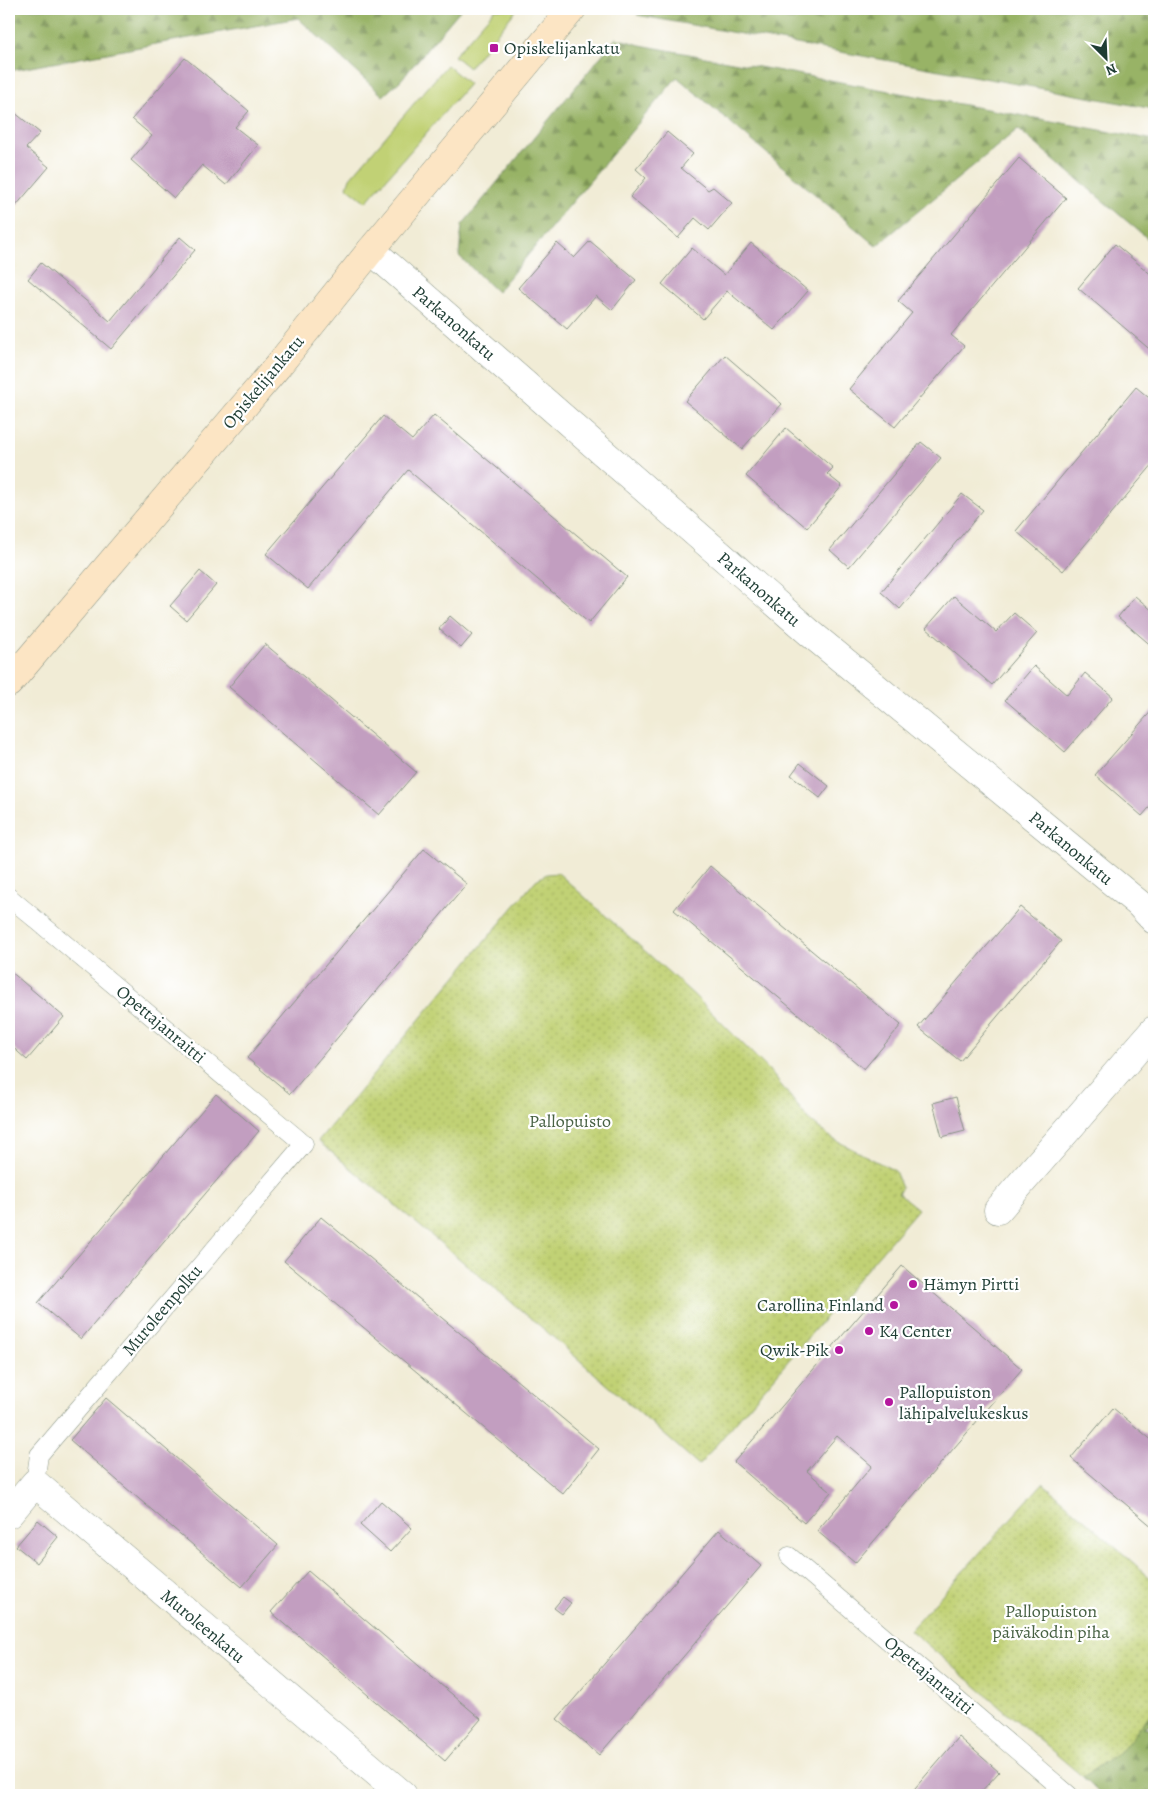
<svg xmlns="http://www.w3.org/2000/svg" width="1163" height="1804" font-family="Alegreya,serif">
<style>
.grass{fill:#c1d174;stroke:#708754}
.forest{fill:url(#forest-firs);stroke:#5c784d}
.park{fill:url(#park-dots);stroke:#708754}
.building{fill:#c29ec0}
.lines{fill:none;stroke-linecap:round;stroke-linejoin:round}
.lane-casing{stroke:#889485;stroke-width:19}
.street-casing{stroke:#889485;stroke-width:29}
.secondary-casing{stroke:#889485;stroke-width:29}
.lane{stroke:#fff;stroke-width:18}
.street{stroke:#fff;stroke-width:28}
.secondary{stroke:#fce5c4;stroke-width:28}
.poi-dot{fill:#b5179e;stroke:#fff;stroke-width:2}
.labels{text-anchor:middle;stroke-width:4.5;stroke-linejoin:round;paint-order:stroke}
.poi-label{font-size:18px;fill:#1f3d34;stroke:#fff;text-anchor:start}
.street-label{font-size:18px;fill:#1f3d34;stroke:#fff}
.park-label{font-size:18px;fill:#486244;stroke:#fff}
</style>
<defs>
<pattern id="forest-firs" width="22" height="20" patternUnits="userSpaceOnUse" patternTransform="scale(1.25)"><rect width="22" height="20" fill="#98b366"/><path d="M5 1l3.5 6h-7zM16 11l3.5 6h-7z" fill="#7b9355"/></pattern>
<pattern id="park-dots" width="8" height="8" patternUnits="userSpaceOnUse" patternTransform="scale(1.25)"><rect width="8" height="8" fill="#c1d174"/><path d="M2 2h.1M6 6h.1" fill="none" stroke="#a5b465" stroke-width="1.8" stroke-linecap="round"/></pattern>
</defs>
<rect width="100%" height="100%" fill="#fff"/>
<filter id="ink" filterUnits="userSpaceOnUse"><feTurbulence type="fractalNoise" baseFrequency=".02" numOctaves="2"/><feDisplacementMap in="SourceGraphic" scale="10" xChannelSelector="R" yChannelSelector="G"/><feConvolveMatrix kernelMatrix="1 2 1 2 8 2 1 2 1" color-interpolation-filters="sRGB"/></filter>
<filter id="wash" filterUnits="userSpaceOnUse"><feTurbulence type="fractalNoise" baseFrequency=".0096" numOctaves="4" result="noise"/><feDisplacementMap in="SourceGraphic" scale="20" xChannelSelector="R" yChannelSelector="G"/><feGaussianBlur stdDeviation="1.12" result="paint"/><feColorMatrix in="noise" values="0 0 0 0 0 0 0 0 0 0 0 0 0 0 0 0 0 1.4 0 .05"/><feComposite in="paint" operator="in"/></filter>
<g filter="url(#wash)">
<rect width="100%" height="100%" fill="#f1ecd6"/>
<g class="grass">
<polygon points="495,9 517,9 469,68 454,56"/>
<polygon points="447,65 469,84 366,202 347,187 350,178"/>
</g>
<g class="forest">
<polygon points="9,9 461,9 400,81 383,96 298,18 9,71"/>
<polygon points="643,9 1154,9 1154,109 637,15"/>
<polygon points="616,38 640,45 1154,140 1154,244 1018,129 876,246 677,77 497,292 459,256 462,225"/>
<polygon points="1154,1709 1154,1722 1143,1727 1154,1729 1154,1795 1101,1795 1083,1777 1123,1749"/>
</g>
<g class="park">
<polygon points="558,873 694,995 768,1069 809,1120 833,1139 895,1171 902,1188 898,1193 918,1209 699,1465 546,1331 318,1141 536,880 547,874"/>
<polygon points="1043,1483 1154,1581 1154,1709 1123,1749 1083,1777 910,1630"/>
</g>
<g id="blocks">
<g class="building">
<polygon points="185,58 249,111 235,127 258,145 226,185 202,165 174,198 131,160 152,136 132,119"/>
<polygon points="9,108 40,133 26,148 49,167 15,207 9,201"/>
<polygon points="667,132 693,154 681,168 708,190 713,187 732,203 709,230 695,218 678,238 630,197 646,178 636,169"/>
<polygon points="1019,158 1066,198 951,335 964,346 895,427 849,389 912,313 898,301"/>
<polygon points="180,237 195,250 111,349 28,279 41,263 110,321"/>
<polygon points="590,241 636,280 612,310 596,296 567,329 518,288 557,243 574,258"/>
<polygon points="751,243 808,291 774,330 727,291 703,319 662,284 692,248 724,275"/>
<polygon points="1115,244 1154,277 1154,353 1078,288"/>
<polygon points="725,355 782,404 742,449 685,401"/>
<polygon points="1136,387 1154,402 1154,463 1063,571 1016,531"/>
<polygon points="434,415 627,577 589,623 408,470 308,589 266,554 383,416 412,440"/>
<polygon points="786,428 833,468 827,474 842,486 807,528 746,476"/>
<polygon points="921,442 941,458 849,567 830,550"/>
<polygon points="962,494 983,510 900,609 881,592"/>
<polygon points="200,571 216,585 186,620 170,606"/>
<polygon points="954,596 996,632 1014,613 1037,633 992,685 926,628"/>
<polygon points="1135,596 1154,612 1154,648 1118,617"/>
<polygon points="450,616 472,635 461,648 439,629"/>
<polygon points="265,644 416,772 379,815 229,687"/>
<polygon points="1034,666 1067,695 1085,673 1113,697 1065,752 1005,700"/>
<polygon points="1154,708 1154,802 1142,816 1095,775"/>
<polygon points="800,763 829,786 820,798 791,775"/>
<polygon points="424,849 467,884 290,1094 247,1058"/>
<polygon points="710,866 901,1025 864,1069 674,910"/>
<polygon points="1020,907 1061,941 960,1061 918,1027"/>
<polygon points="9,970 64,1017 27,1060 9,1044"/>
<polygon points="216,1094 259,1131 81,1339 38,1303"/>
<polygon points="956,1097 965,1131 942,1137 933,1103"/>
<polygon points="321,1217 599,1449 563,1494 284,1261"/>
<polygon points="902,1266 1022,1369 855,1563 817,1531 872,1466 837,1436 807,1471 831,1492 804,1523 734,1462"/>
<polygon points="106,1398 278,1545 242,1587 70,1440"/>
<polygon points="1113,1408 1154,1442 1154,1528 1071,1458"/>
<polygon points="381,1501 412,1528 390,1552 360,1525"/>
<polygon points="38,1520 58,1537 37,1563 16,1546"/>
<polygon points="719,1530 761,1566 599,1755 557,1719"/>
<polygon points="308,1571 481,1719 445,1761 271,1612"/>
<polygon points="563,1597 571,1603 562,1614 554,1608"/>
<polygon points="959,1737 999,1772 978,1795 909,1795"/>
</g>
</g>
</g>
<g filter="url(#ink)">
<use href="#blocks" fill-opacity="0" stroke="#889485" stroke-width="1"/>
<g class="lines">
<g class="lane-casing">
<g id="lane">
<polyline points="9,897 304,1144 39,1455 35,1483"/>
<polyline points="789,1556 1069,1795"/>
</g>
</g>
<g class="street-casing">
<g id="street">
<polyline points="371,250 810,633 1138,903 1154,920"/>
<polyline points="998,1210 1154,1030"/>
<polyline points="9,1514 35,1483 403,1795"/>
</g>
</g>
<g class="secondary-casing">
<polyline id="secondary" points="9,683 277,367 371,250 572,9"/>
</g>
<use href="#lane" class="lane"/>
<use href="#street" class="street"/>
<use href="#secondary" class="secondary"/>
</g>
</g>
<g class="poi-dot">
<rect x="489" y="43" width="10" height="10" rx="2.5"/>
<circle cx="913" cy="1284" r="5"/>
<circle cx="894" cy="1305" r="5"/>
<circle cx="869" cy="1331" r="5"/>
<circle cx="839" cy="1350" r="5"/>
<circle cx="889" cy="1402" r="5"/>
</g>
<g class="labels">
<g class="poi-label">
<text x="504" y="54">Opiskelijankatu</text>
<text x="923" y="1290">Hämyn Pirtti</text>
<text x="884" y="1311" text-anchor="end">Carollina Finland</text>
<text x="879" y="1337">K4 Center</text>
<text x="829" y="1356" text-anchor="end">Qwik-Pik</text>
<text x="899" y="1398">Pallopuiston<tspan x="899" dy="21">lähipalvelukeskus</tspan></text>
</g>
<g class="street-label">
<text transform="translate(454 323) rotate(41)" y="6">Parkanonkatu</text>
<text transform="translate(263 382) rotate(-50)" y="6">Opiskelijankatu</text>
<text transform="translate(759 589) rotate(41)" y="6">Parkanonkatu</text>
<text transform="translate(1071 848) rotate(40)" y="6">Parkanonkatu</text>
<text transform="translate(161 1024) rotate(40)" y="6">Opettajanraitti</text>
<text transform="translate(162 1310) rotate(-50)" y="6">Muroleenpolku</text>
<text transform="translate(203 1626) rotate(40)" y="6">Muroleenkatu</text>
<text transform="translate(929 1675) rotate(40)" y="6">Opettajanraitti</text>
</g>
<g class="park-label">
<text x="570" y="1127">Pallopuisto</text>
<text x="1051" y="1617">Pallopuiston<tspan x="1051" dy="21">päiväkodin piha</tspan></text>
</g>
</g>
<rect width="1163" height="1804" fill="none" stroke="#fff" stroke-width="30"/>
<g transform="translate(1106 58) rotate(156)" stroke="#ffffff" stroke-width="4" paint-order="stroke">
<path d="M0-4L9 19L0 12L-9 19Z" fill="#1f3d34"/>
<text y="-8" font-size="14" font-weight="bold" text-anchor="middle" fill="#1f3d34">N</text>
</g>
</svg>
